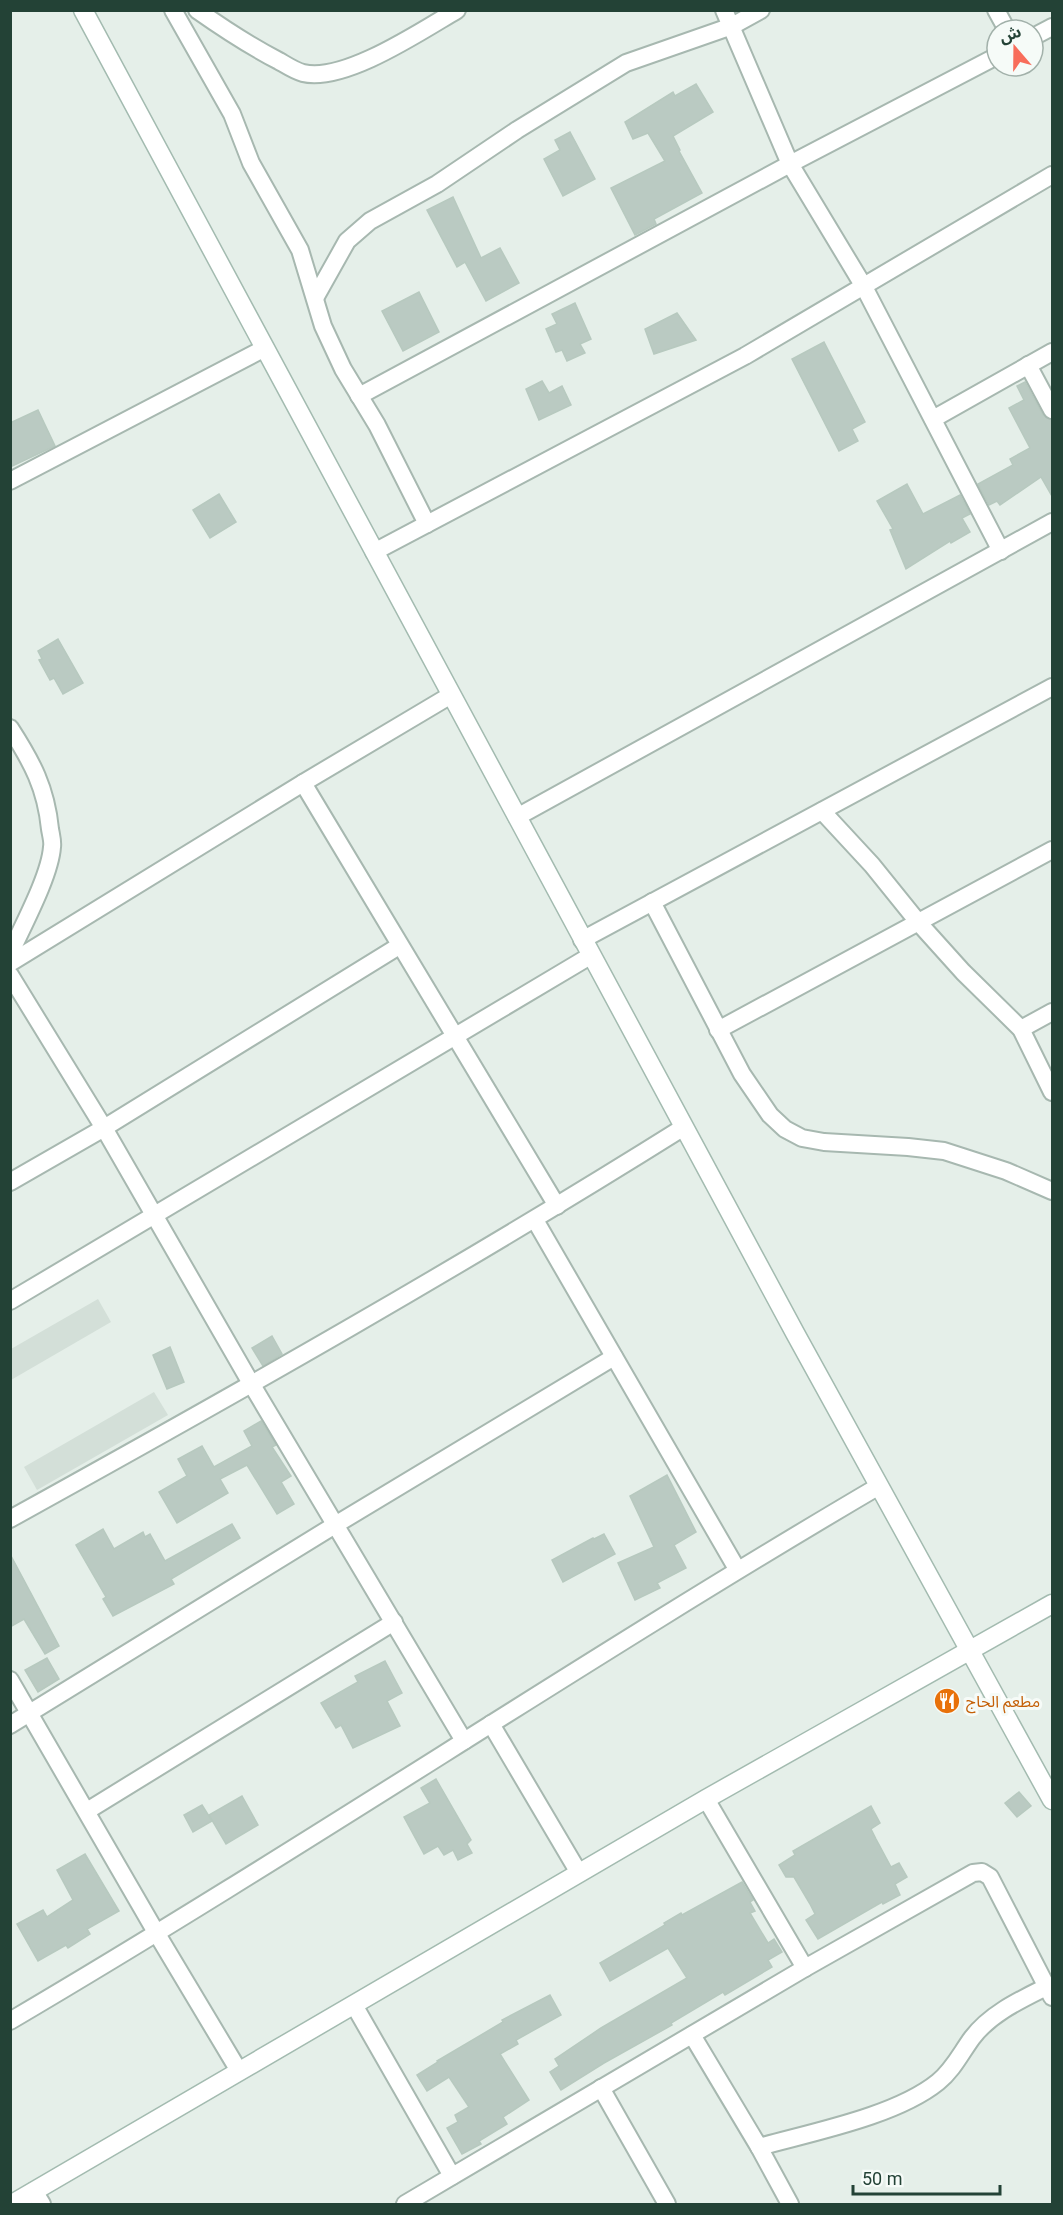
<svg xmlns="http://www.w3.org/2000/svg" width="1063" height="2215" font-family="Roboto,'Noto Sans Arabic',sans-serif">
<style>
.built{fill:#d3dfd8}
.building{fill:#bacac2;stroke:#b7c9bf;stroke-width:1.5}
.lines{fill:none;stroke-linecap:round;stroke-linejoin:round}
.street-casing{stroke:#a7b8b0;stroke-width:20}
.secondary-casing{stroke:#a3bbb0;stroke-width:21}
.street{stroke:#fff;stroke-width:16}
.secondary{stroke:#fff;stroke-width:18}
.labels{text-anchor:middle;stroke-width:6;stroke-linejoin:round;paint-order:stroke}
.food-label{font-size:16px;fill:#c56008;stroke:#f6fbf8;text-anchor:start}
</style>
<rect width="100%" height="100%" fill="#e5efe9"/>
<g class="built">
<polygon points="98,1299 111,1322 11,1380 11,1349"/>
<polygon points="154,1392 168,1415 37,1490 24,1467"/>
</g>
<g class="building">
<polygon points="696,84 713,112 673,136 680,150 679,151 702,193 654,219 656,224 635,235 611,188 665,161 648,133 633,139 625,122 673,92 675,96"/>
<polygon points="570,132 595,179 563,196 544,159 560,150 555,140"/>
<polygon points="453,197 481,258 500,248 519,283 486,301 465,262 457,267 427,210"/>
<polygon points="419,292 439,332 403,351 382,311"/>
<polygon points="575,303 591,339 580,344 585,353 567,361 562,350 556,352 546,329 557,324 552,314"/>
<polygon points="677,313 696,340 654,354 645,329"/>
<polygon points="824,342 865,422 852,429 858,441 839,451 792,359"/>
<polygon points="542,381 549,393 562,386 571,405 539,420 526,389"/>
<polygon points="1025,382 1043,415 1053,420 1053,498 1041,477 1000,505 997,501 989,505 978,484 1013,465 1010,459 1030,448 1009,408 1024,400 1017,386"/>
<polygon points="38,410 55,446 10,467 10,423"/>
<polygon points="907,484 923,514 960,495 970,514 962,518 970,532 951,543 950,541 906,569 890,530 893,529 877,501"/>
<polygon points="219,494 236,522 210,538 193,510"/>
<polygon points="58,639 83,683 63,694 54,678 50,680 39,660 42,659 38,651"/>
<polygon points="272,1336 282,1354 263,1366 252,1348"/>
<polygon points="170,1347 184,1382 167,1389 153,1355"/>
<polygon points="261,1421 276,1445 272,1447 291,1476 281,1482 294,1504 277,1514 247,1465 220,1479 228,1493 177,1523 159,1492 187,1476 178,1459 202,1446 214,1467 252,1446 244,1431"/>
<polygon points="667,1475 696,1532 674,1545 686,1568 657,1583 660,1588 635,1600 618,1563 654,1547 630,1496"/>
<polygon points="232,1524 240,1538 171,1579 174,1584 113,1616 103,1599 106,1597 76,1545 103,1529 114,1549 143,1532 145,1537 150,1534 165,1561"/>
<polygon points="604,1534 615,1554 563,1582 552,1560 593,1538 594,1539"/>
<polygon points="10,1554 59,1646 45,1654 24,1619 10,1627"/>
<polygon points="47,1658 59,1679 38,1692 25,1670"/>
<polygon points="385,1661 402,1693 387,1701 400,1726 353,1748 341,1725 336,1728 321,1703 358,1682 355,1676"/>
<polygon points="436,1779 471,1840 467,1844 472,1853 458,1860 453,1850 444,1855 438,1846 424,1854 404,1817 430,1803 421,1788"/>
<polygon points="1019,1792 1031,1806 1017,1817 1005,1803"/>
<polygon points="242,1796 258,1825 226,1844 209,1815"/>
<polygon points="202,1805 212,1821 193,1832 184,1815"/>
<polygon points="871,1806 880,1823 871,1829 876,1839 891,1867 899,1863 907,1877 895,1884 900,1895 883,1904 882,1902 818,1939 806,1920 815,1914 810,1904 794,1877 786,1877 779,1865 795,1855 793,1851"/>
<polygon points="85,1854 119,1911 87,1929 90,1934 68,1948 66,1945 38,1961 17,1924 43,1910 47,1917 73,1900 57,1870"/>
<polygon points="742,1882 753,1900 750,1902 755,1911 750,1913 768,1943 774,1939 782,1952 768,1960 772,1967 725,1995 723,1992 671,2023 672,2025 604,2063 561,2090 550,2072 559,2066 555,2059 601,2028 687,1978 668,1948 610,1981 600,1963 665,1925 664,1923 681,1913 682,1915"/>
<polygon points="550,1995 561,2015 516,2040 518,2044 500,2054 529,2100 503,2117 507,2124 479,2141 481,2144 462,2154 447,2128 458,2122 455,2115 469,2107 449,2077 427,2091 417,2075 438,2062 437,2061 503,2022 502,2020"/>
</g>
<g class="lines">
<g class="street-casing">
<g id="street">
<polyline points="173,10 232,114 251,163 300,250 323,326 343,369 377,425 427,524"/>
<path d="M197,10C224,29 250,46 279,61C286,65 295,71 303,73C344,83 421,31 457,10"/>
<polyline points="724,10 790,164 863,285 1001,551"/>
<polyline points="996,10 1007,30"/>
<polyline points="1033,37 1052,27"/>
<polyline points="315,298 347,241 370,221 437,184 517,130 626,63 732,26 761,10"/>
<polyline points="1028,365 1052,410"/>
<polyline points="359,396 790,164 997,56"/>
<polyline points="933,419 1052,352"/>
<polyline points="10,481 265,348"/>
<polyline points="374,552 745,356 1052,175"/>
<path d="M10,728C32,762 46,788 50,829C51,835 53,842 52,847C50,876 22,927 10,954"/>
<polyline points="303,783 557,1206"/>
<polyline points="822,811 872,865 918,922 963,972 1021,1029 1052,1092"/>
<polyline points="517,817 1052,522"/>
<polyline points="652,902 742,1074 770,1115 785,1129 802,1138 824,1142 908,1147 944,1151 1006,1171 1052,1191"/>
<polyline points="582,940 1052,687"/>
<polyline points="10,963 303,783 451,695"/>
<polyline points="10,975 104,1128 252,1385 464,1741"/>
<polyline points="1021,1029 1052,1012"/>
<polyline points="718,1030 1052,850"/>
<polyline points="10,1182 104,1128 399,946"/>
<polyline points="535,1220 737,1569"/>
<polyline points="10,1301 590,956"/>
<path d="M10,1519C238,1393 464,1265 684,1127"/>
<polyline points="10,1680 157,1934 239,2071"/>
<polyline points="491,1724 579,1873"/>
<polyline points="10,1725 335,1525 614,1357"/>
<polyline points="706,1799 805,1968"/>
<polyline points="87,1811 394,1622"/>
<polyline points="354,2005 452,2176"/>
<path d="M10,2021C304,1848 586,1658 879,1486"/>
<polyline points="692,2035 759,2147 790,2204"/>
<polyline points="601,2088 667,2204"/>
<path d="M759,2147C813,2132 896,2116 938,2082C953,2070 961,2053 972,2038C990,2014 1020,2000 1046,1987"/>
<polyline points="34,2191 42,2204"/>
<polyline points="405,2204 805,1968 973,1873 982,1872 990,1877 1052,1997"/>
</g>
</g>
<g class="secondary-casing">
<g id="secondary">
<polyline points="83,10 795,1333 1052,1800"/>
<polyline points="12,2204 706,1799 1052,1604"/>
</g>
</g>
<use href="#street" class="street"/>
<use href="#secondary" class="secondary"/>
</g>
<defs>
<g id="restaurant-disc" transform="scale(1.35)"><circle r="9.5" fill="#e8710a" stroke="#f6fbf8"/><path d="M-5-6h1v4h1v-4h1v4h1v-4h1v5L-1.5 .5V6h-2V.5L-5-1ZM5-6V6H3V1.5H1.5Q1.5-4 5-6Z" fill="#fff"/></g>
</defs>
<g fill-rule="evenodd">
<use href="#restaurant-disc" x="947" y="1701"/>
</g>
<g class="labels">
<g class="food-label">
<text x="966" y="1707">مطعم الحاج</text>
</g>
</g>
<rect width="1063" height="2215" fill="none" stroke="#234236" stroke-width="24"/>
<g transform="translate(1015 48) rotate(340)"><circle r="28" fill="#f6fbf8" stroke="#a2b1aa" stroke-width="1.5"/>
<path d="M0-4.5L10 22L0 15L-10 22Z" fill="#f86d5b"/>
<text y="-9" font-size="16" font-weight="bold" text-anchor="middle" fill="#234236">ش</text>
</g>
<path d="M853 2185v9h147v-9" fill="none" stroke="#234236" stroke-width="3"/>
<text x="862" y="2185" font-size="18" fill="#234236" stroke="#f6fbf8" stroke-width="4.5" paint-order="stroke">50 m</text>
</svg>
